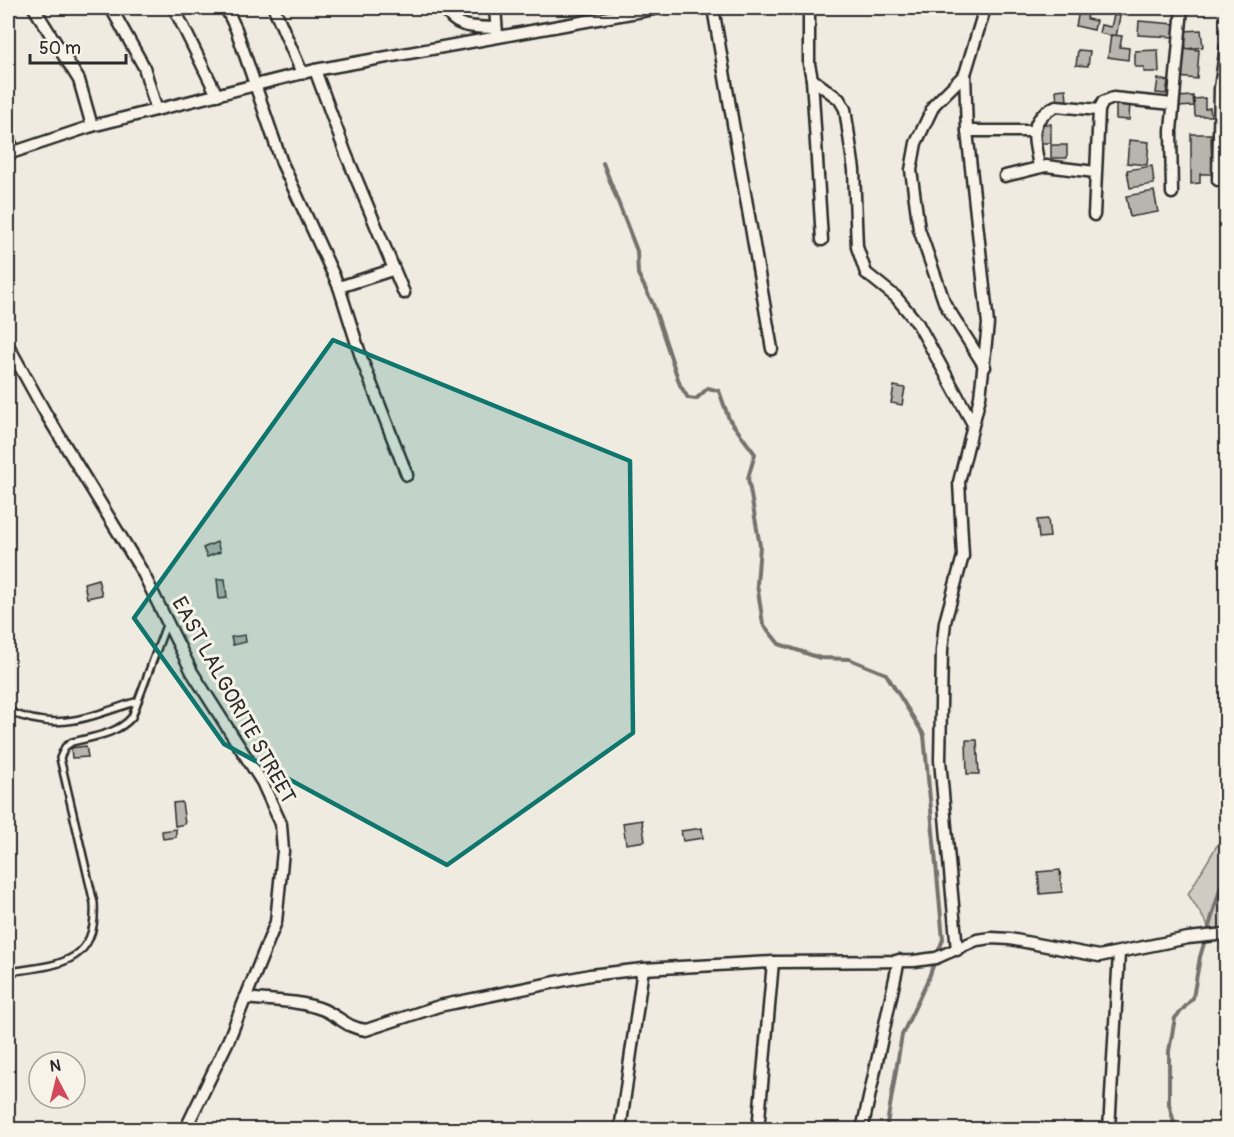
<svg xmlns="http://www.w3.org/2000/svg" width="1234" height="1137" font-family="Pangolin,sans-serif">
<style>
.green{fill:#cfcbc2;stroke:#7d7b76;stroke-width:1.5}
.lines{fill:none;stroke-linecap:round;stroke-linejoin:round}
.stream{stroke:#74726e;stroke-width:4}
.building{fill:#b8b5ae;stroke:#2b2b2b;stroke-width:1.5}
.lane-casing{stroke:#2b2b2b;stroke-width:10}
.street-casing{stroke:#2b2b2b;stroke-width:15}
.lane{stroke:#f7f3e8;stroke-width:5}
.street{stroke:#f7f3e8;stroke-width:10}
.marked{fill:#0f766e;fill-opacity:0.2;stroke:#0f766e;stroke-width:4.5;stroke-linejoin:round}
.labels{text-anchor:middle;stroke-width:6;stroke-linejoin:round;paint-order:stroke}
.street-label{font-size:21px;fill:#2b2b2b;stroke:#f7f3e8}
</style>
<rect width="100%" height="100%" fill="#efebe0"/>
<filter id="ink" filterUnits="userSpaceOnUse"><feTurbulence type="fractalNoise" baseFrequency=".0167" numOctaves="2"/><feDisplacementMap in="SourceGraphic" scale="12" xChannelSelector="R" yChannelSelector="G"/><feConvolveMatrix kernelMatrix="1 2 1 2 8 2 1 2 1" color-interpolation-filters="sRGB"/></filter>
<g filter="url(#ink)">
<polygon class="green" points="1226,835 1226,934 1214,935 1188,894 1216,847"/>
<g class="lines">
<g class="stream">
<polyline points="603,163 637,251 638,274 653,304 680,385 688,398 696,399 708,388 719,391 729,419 755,454 748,478 760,546 757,584 763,624 779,644 820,658 849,659 886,674 924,735 943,939 929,977 902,1035 886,1130"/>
<polyline points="1176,1130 1169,1104 1169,1051 1175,1018 1193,998 1200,957 1226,869"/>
</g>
</g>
<g class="building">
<polygon points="1079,11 1088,13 1087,19 1096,21 1094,30 1076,26"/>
<polygon points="1114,15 1120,16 1116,37 1099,33 1101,25 1111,27"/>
<polygon points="1139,21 1175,24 1175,37 1138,35"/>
<polygon points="1201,30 1203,47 1186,49 1184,31"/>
<polygon points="1111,35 1122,36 1120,47 1129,48 1128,60 1108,57"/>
<polygon points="1182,48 1199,50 1197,79 1179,77"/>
<polygon points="1078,50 1090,51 1088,66 1076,65"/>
<polygon points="1158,50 1159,72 1144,72 1144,67 1135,67 1135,51"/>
<polygon points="1158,79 1168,81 1166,94 1156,93"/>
<polygon points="1066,89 1067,102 1057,102 1056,90"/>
<polygon points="1193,96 1194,106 1177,107 1176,97"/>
<polygon points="1205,98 1205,109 1210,108 1211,116 1195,116 1194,99"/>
<polygon points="1116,101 1130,102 1129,120 1116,119"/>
<rect x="1041" y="124" width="10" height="19"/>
<polygon points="1191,134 1211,134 1212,174 1200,174 1200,183 1191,184"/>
<polygon points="1129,140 1149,142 1147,165 1127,163"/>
<rect x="1051" y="145" width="16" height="13"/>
<polygon points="1152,166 1154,184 1130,188 1127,170"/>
<polygon points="1154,191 1158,212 1130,217 1126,196"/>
<polygon points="894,386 905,388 902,405 891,403"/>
<polygon points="1048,519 1050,537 1039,538 1037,520"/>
<polygon points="217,542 220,552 207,557 203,548"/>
<polygon points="98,579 102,595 87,598 84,583"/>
<polygon points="217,579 225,579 227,598 219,599"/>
<polygon points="245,635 246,642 233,645 231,637"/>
<polygon points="966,740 977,740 979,774 967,774"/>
<polygon points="86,746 88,757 72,758 71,748"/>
<polygon points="182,802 185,824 175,826 173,803"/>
<polygon points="642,820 645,841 626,844 623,823"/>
<polygon points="702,828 703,838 683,841 681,831"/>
<polygon points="176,829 176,837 163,839 162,831"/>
<polygon points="1060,870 1062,892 1040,894 1038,872"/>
</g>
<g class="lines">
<g class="lane-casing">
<g id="lane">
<path d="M8,711C58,733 88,717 138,701"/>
<path d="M8,972C57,965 98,965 94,903L60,758L65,747L72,742C92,737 118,734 132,717L166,625"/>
</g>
</g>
<g class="street-casing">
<g id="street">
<polyline points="34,8 79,80 92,126"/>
<polyline points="111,8 144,67 156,108"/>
<polyline points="174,8 217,95"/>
<polyline points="226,8 236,29 282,163 339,287 362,360 407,475"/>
<polyline points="274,8 302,73"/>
<path d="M445,8C454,29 475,27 496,28"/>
<polyline points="495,8 497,34"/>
<polyline points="713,8 772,349"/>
<polyline points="809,8 809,64 812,79 839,99 845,109 854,170 857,247 866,273 896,297 918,324 973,424"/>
<polyline points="315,70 346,154 404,293"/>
<polyline points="812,79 822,240"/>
<polyline points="967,131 1033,131"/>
<polyline points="8,138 14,151"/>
<polyline points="8,154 92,126 315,70 659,8"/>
<path d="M1039,167C1035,140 1025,121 1056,106L1099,110"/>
<polyline points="1005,176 1046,166 1095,172"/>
<polyline points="1218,180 1220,88 1226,46"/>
<polyline points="1172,193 1171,131 1182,8"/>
<polyline points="1094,215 1099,110 1103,102 1113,98 1173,104"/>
<polyline points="339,287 392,270"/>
<polyline points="8,345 46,414 143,573 192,672 262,782 281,824 283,851 276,922 229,1039 185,1130"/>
<polyline points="985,367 945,304 919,229 911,170 916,143 934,105 965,74 985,8"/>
<polyline points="957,950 940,760 942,650 945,622 963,556 959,482 980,397 988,324 967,131 965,74"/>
<path d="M245,998C270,1001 300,1000 324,1010C340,1017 347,1028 366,1030L439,1006L590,975L643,969L773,962L914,961L936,958L977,940L991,938L1010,939L1099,956L1188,938L1226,934"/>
<polyline points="620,1130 643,969"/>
<polyline points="758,1130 773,962"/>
<polyline points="862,1130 899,960"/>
<polyline points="1109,1130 1119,953"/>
</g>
</g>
<use href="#lane" class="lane"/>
<use href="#street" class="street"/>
</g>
</g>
<path class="marked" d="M333,340L630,461L633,733L447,865L224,744L134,618Z"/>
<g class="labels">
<g class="street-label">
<text transform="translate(234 700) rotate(61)" y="7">EAST LALGORITE STREET</text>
</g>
</g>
<rect width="1234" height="1137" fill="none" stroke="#f7f3e8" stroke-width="30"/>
<rect x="15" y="15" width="1204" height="1107" fill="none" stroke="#2b2b2b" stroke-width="2" filter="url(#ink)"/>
<g transform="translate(57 1080) rotate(353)"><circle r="28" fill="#f7f3e8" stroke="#a5a39c" stroke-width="1.5"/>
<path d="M0-4.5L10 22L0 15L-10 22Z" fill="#d1495b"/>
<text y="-9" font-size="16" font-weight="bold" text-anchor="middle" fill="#2b2b2b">N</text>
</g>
<path d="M30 54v9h96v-9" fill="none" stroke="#2b2b2b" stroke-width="3"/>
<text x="39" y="54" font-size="18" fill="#2b2b2b" stroke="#f7f3e8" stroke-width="4.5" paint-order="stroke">50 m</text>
</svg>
